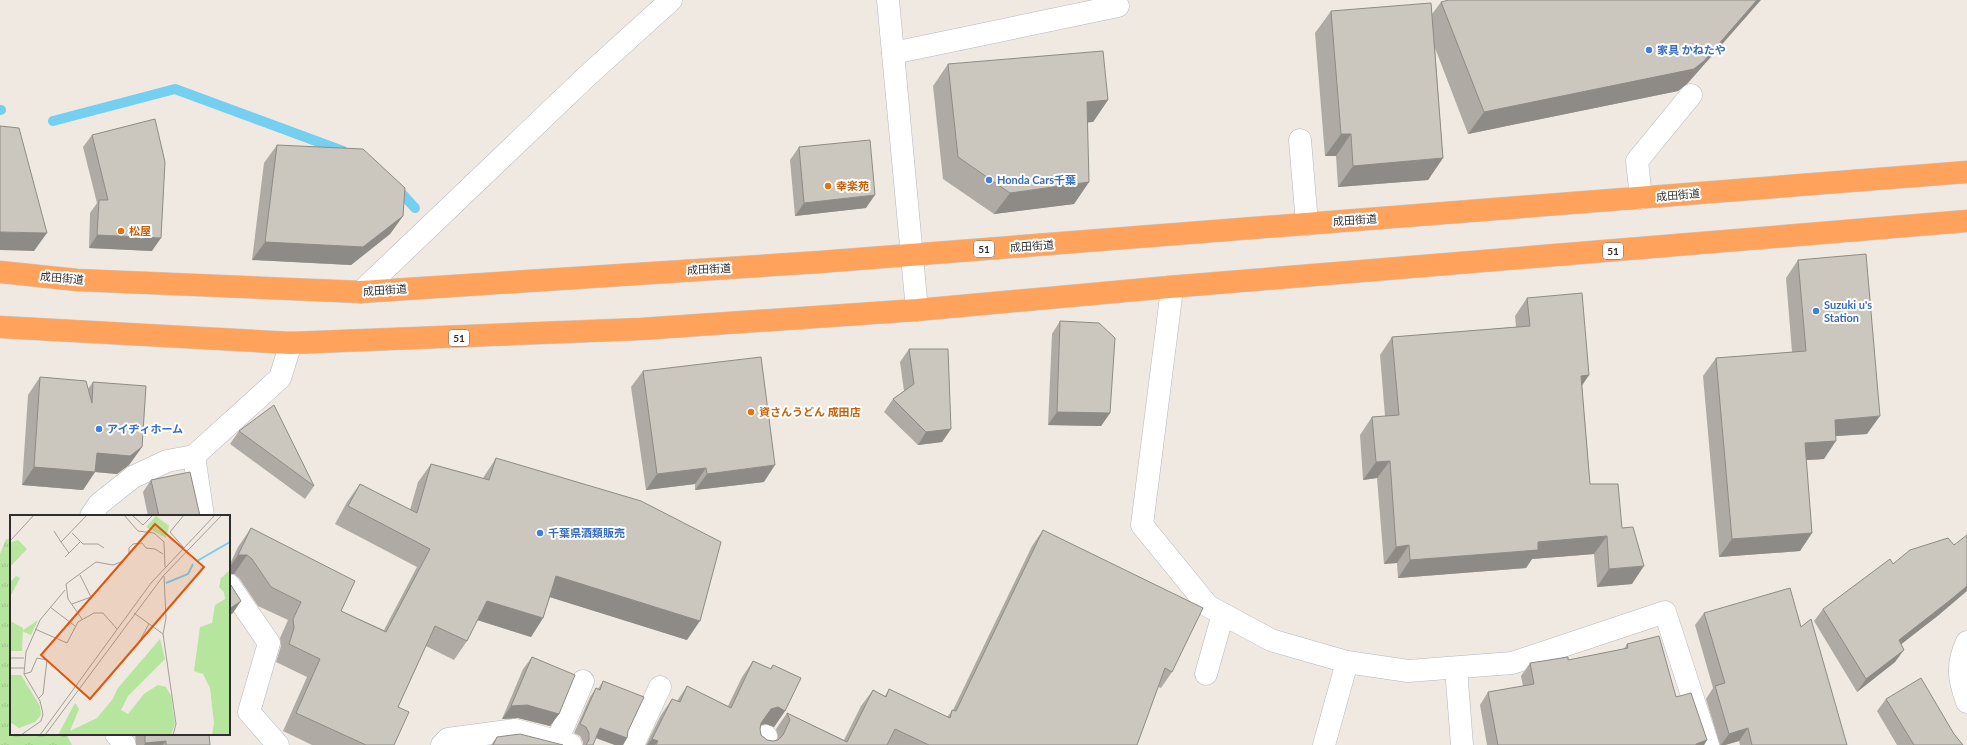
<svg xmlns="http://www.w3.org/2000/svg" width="1967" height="745" font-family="Lato,'Noto Sans JP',sans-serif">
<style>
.park{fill:url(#park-tufts)}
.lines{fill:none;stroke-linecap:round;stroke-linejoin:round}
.stream{stroke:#75cff0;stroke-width:10}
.minor-casing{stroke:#b4b7c1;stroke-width:23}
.highway-casing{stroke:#c9c9c9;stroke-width:23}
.minor{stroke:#fff;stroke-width:22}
.highway{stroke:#ffa35c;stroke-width:22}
.wall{fill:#afaba4}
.shaded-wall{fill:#8e8b86}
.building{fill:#cbc7bf;stroke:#8e8b86}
.shop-dot{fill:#3f7fe0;stroke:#fff;stroke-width:1.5}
.food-dot{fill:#e8710a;stroke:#fff;stroke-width:1.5}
.labels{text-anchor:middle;stroke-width:4;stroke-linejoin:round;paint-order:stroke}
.shield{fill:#fff;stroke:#6d6d6d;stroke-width:1}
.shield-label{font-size:10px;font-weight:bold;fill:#2e2e2e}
.shop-label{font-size:11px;font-weight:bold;fill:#366cbe;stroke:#fff;text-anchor:start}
.food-label{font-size:11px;font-weight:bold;fill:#c56008;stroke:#fff;text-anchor:start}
.street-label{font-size:11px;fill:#2e2e2e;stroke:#fff}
.inset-river{fill:none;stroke:#75cff0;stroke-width:2}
.inset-road{fill:none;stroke:#a29e99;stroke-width:1}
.view{fill:#df570e;fill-opacity:0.15;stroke:#df570e;stroke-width:2}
.inset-edge{fill:none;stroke:#2e2e2e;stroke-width:2}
</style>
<defs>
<pattern id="park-tufts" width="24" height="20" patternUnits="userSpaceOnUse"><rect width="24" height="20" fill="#b6e59e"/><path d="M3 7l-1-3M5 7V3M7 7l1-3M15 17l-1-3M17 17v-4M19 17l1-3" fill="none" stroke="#9dc588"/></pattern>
</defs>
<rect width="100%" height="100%" fill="#efe9e1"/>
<polygon class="park" points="6,539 11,540 11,734 66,734 72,745 0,745 0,554"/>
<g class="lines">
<g class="stream">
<polyline points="0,110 1,110"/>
<polyline points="53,121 175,89 343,151"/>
<polyline points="396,187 415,208"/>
</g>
<g class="minor-casing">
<g id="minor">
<polyline points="888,0 917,310"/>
<polyline points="893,53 1118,6"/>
<polyline points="1300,140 1307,224"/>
<polyline points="1641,198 1637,161 1691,95"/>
<polyline points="1169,287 1171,297 1142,525 1208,606 1271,640 1347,662 1408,671 1512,663 1665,612 1708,745"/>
<polyline points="361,292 586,77 671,0"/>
<polyline points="194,456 203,516"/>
<polyline points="91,516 99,504 133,477 167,461 194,456 280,378 291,343"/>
<polyline points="229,585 269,643 249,712 278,745"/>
<path d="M1967,642C1956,665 1959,680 1967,702"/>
<polyline points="1456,668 1462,745"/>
<polyline points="1206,674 1223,614"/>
<polyline points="116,734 125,745"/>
<polyline points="557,741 583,681"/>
<polyline points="442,745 448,739 515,730 571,745"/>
<polyline points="633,745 660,687"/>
<polyline points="761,745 766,736"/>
<polyline points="1324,745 1347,662"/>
</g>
</g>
<g class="highway-casing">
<g id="highway">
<polyline points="0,272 77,280 361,292 820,262 1967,172"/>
<polyline points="0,327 291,343 641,329 917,310 1169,287 1967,221"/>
</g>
</g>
<use href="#minor" class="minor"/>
<use href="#highway" class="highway"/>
</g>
<g class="wall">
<polygon points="1441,2 1688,83 1678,91 1468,134 1435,48 1443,158 1428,180 1338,187 1336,156 1325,156 1315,33 1331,11 1432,14"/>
<polygon points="948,64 1108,100 1093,122 1087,122 1089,182 1074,204 994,214 943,179 933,86"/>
<polygon points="92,135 152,251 89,248 90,213 97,203 83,147"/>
<polygon points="277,145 403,216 390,234 351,265 252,260 264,163"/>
<polygon points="799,147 866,208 795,216 790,160"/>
<polygon points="1798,260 1867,434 1836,436 1824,459 1806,460 1812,533 1800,551 1719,557 1703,376 1716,358 1792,352 1786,278"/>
<polygon points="1527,298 1589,375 1582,385 1590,484 1622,528 1632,584 1597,587 1594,554 1532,559 1526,568 1398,578 1397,563 1384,564 1377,478 1363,480 1360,435 1372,417 1385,416 1380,355 1392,337 1516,327 1515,316"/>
<polygon points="1060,321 1110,413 1101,426 1048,425 1052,334"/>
<polygon points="909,349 951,429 942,442 918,445 884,412 893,399 904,391 900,362"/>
<polygon points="643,371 764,482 695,490 695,484 646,490 631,387"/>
<polygon points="40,377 88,389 93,382 142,447 129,465 117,474 95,472 83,490 22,485 28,395"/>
<polygon points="239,431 314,486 305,499 230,444"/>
<polygon points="496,458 687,640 550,597 543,618 531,637 477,620 467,641 454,660 426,646 398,707 394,745 312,745 283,731 307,677 276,662 281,646 280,638 288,620 258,606 239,578 234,574 229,574 229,566 238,547 251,528 341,611 384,630 417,567 335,524 347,502 360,484 410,510 418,482 431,464 483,478"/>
<polygon points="151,480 200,516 148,516 143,492"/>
<polygon points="1043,530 1172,672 1161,688 1158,687 1137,745 646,745 661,715 672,699 677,701 687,686 728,706 742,677 753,661 770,669 773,665 785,711 774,727 766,724 761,725 760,729 761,735 767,740 773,741 777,740 778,736 776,729 787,713 844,740 861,706 873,690 885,696 889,689 947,717 953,710 1032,546"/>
<polygon points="1823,609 1940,614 1901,644 1895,662 1857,692 1814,621"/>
<polygon points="1704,613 1801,627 1847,745 1740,745 1739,741 1725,745 1720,745 1706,699 1713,688 1695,625"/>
<polygon points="1627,644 1676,697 1707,740 1704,745 1487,745 1480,705 1488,692 1523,686 1521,676 1530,663 1568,660 1624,649"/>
<polygon points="532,657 559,714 550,726 518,718 502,719 523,669"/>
<polygon points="603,681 628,731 627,738 623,745 615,745 596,738 593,745 583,745 583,742 580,736 574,733 590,697 596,688 598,689"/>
<polygon points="1886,699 1954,734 1963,745 1897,745 1877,711"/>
<polygon points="135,734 209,734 210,745 136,745"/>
<polygon points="497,737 563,745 491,745"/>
</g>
<g class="shaded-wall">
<polygon points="1757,0 1761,0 1688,83 1678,91 1468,134 1484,112"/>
<polygon points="1108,100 1093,122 1071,124 1087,102"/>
<polygon points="1341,134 1351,134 1336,156 1325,156"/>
<polygon points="1443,158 1428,180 1338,187 1353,166"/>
<polygon points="1089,182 1074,204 994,214 1010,193"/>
<polygon points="875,195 866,208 795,216 804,203"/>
<polygon points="403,216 390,234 351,265 252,260 265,242"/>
<polygon points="0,232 47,233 34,251 0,250"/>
<polygon points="97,235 161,238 152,251 89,248"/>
<polygon points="1589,375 1577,393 1581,376"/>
<polygon points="1057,412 1110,413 1101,426 1048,425"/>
<polygon points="1880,416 1867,434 1822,437 1835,420"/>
<polygon points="951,429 942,442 918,445 926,432"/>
<polygon points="1836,441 1824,459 1792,461 1805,443"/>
<polygon points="142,447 129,465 117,474 95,472 83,490 22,485 34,467 97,453"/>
<polygon points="1390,461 1377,478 1363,480 1376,462"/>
<polygon points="775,465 764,482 695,490 707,474"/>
<polygon points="706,468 695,484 646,490 657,474"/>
<polygon points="1812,533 1800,551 1719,557 1732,539"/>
<polygon points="1607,536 1594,554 1532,559 1526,568 1398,578 1410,560 1538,542"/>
<polygon points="1409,545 1397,563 1384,564 1396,547"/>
<polygon points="238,555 247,555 234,574 229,574 229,568"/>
<polygon points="1644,566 1632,584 1597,587 1609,569"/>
<polygon points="556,576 700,621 687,640 543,595"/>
<polygon points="1967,586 1967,591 1940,614 1890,653 1899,640"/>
<polygon points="241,601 233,613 229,616 229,609"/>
<polygon points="487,601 543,618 531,637 474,619"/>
<polygon points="1904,650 1895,662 1857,692 1866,679"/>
<polygon points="527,705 559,714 550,726 518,718 502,719 511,706"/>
<polygon points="778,707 785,711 774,727 766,724 760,725 771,709"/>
<polygon points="600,728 627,738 623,745 615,745 593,737"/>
<polygon points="1748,728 1739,741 1725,745 1721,745 1729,734"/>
<polygon points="652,739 658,741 655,745 647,745"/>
<polygon points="1707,740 1704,745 1695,745 1696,744"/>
<polygon points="166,741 163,745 144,745 145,743"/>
</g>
<g class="building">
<polygon points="1449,0 1757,0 1704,61 1694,69 1484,112 1441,2"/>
<polygon points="1431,3 1443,158 1353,166 1351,134 1341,134 1331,11"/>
<polygon points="1103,51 1108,100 1087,102 1089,182 1010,193 958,157 948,64"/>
<polygon points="155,119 165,162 161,238 97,235 99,200 108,200 92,135"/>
<polygon points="0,126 19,128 47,233 0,232"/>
<polygon points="870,140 875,195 804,203 799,147"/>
<polygon points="277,145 363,149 405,188 403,216 363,247 265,242"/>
<polygon points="1866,254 1880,416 1835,420 1836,441 1805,443 1812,533 1732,539 1716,358 1806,351 1798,260"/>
<polygon points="1582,293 1589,375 1581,376 1590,484 1618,484 1622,528 1633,527 1644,566 1609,569 1607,536 1538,542 1538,550 1410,560 1409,545 1396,547 1390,461 1376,462 1372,417 1399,415 1392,337 1530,326 1527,298"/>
<polygon points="1060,321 1099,323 1115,338 1110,413 1057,412"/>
<polygon points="909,349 948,349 951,429 926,432 893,399 914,384"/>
<polygon points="761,357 775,465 707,474 706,468 657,474 643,371"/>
<polygon points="40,377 86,381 92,403 93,382 146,386 142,447 130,456 97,453 95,472 34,467"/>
<polygon points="274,405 314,486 239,431"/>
<polygon points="496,458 641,501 721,542 700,621 556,576 543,618 487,601 467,641 435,626 398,707 409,712 394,745 366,745 296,713 320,659 289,644 294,628 293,619 301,602 271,587 252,559 247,555 238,555 251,528 355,581 341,611 386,632 430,549 348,506 360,484 417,513 431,464 489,480"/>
<polygon points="190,472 200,516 159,516 151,480"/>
<polygon points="1043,530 1203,608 1172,672 1165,668 1137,745 929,745 895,729 887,745 656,745 658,741 652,739 672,699 680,702 687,686 731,708 753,661 771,669 773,665 801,678 785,711 778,707 771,709 761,723 760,729 761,735 767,740 773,741 778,740 783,735 790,720 787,713 847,742 873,690 886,697 889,689 950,718 952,710 956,711"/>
<polygon points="1967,535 1967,586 1949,601 1899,640 1904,650 1866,679 1823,609 1890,559 1893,564 1910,550 1948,538 1954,545"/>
<polygon points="229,582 241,601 229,609"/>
<polygon points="1790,588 1801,627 1811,619 1847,745 1752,745 1748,728 1729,734 1715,686 1725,683 1704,613"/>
<polygon points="1659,636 1676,697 1691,693 1707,740 1696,744 1696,745 1498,745 1488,692 1534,684 1530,663 1568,657 1568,660 1628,648 1627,644"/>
<polygon points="532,657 575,675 559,714 527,705 511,706"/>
<polygon points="1921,678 1954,734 1963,745 1914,745 1886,699"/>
<polygon points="603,681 644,697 628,731 627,738 600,728 593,745 586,745 589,740 589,733 586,727 580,724 596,688 600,690"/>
<polygon points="145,734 209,734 210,745 166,745 166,741 145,743"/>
<polygon points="520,734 563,745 493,745 497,737"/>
</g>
<g class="shop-dot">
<circle cx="1649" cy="50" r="4"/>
<circle cx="989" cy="180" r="4"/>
<circle cx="1816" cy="311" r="4"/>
<circle cx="99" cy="429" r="4"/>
<circle cx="540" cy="533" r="4"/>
</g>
<g class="food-dot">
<circle cx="828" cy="186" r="4"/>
<circle cx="121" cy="231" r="4"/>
<circle cx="751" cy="412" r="4"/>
</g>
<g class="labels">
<g class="shield">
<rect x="974" y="241" width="20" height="16" rx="3"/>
<rect x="1603" y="243" width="20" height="16" rx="3"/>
<rect x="449" y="330" width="20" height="16" rx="3"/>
</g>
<g class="shield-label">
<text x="984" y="253">51</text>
<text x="1613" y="255">51</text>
<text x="459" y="342">51</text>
</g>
<g class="shop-label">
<text x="1657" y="54">家具 かねたや</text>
<text x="997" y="184">Honda Cars千葉</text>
<text x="1824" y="309">Suzuki u's<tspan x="1824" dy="13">Station</tspan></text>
<text x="107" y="433">アイヂィホーム</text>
<text x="548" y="537">千葉県酒類販売</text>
</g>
<g class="food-label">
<text x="836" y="190">幸楽苑</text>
<text x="129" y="235">松屋</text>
<text x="759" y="416">資さんうどん 成田店</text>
</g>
<g class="street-label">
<text transform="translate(1678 195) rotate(-5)" y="4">成田街道</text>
<text transform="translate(1355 220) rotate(-4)" y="4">成田街道</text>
<text transform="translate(1032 246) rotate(-4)" y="4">成田街道</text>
<text transform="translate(709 269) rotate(-3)" y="4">成田街道</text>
<text transform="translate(62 278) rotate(5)" y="4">成田街道</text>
<text transform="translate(385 290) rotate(-4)" y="4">成田街道</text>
</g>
</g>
<g transform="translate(10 515)">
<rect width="220" height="220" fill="#efe9e1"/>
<path d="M8,25L17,34L0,52V28Z" fill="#b6e59e"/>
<path d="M220,55V220H202L204,208L200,173L193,159L184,156L190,112L202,108L205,90L215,84L214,77L209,72L211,63ZM6,61L10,63L0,82V67ZM0,106L13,113L12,136H0ZM150,124L155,144L118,181L111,195L118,199L134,179L148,170L156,172L161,181L165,209L161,220H48L65,188L69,194L60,216L87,203L102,185L108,173ZM0,160H11L30,191L31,200L25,207L9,213L0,207Z" fill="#b6e59e"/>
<path d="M146,1L159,11L156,23L136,12ZM28,105L21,120L12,116Z" fill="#b6e59e"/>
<path class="inset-river" d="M187,46L220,27M156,68L178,59L183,49"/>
<path class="inset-road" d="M114,0L128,16L144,18L154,27L155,52M122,0L133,10L143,0M174,0L160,17L174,33M44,16L51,27M62,18L73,29H88L94,33M0,26L24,0M59,38L51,27L77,0M55,42L70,27M62,89L81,82L70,60M40,92L65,111M124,98L153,119L156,103L154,61M72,104L58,84L56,69L86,47L103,50L111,47L119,39V33L123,29L132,28L136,33L145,34L153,39M25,114L57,128L68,107L84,98H93L107,114M153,119L166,209L163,220M129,127L139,109M0,143H14M0,153H14M14,159L21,157L27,143L37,145L33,179L28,184M11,220L31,206L33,199L30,186L14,159L16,137L30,105L55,75M30,220L141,68L205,0M35,220L154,60L212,0"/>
<path class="view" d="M145,9L194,52L80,184L31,140Z"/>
<rect width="220" height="220" class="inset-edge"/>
</g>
</svg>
